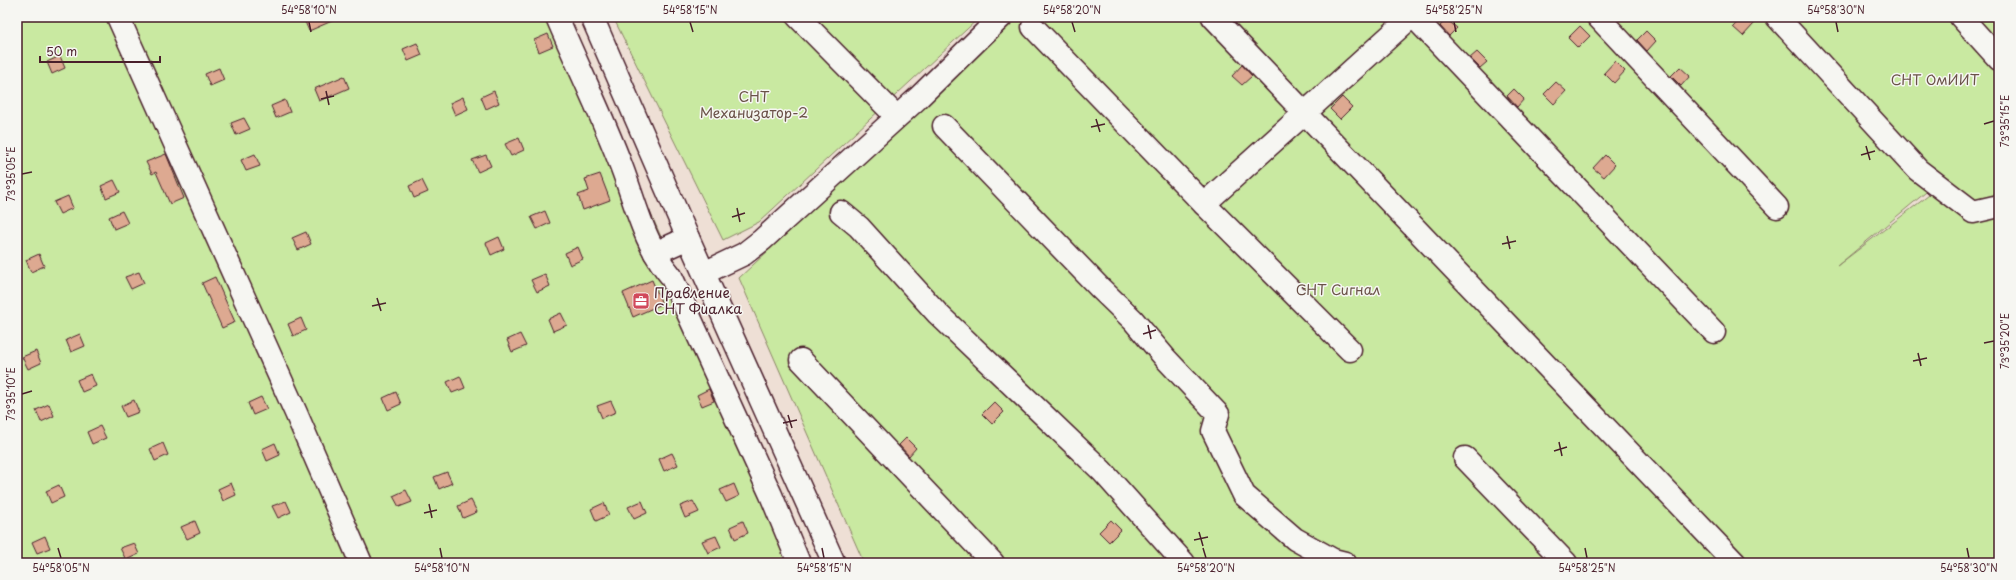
<svg xmlns="http://www.w3.org/2000/svg" width="2016" height="580" font-family="'Playpen Sans',sans-serif">
<style>
.green{fill:#c9e9a1;stroke:#8a8466}
.building{fill:#dda991;stroke:#4a1f2b}
.lines{fill:none;stroke-linecap:round;stroke-linejoin:round}
.minor-casing{stroke:#4a1f2b;stroke-width:25}
.minor{stroke:#f6f6f2;stroke-width:22}
.ticks{fill:none;stroke:#4a1f2b;stroke-width:1.5}
.labels{text-anchor:middle;stroke-width:3;stroke-linejoin:round;paint-order:stroke}
.park-label{font-size:14px;fill:#6a5248;stroke:#f6f6f2}
.poi-label{font-size:14px;fill:#4a1f2b;stroke:#f6f6f2;text-anchor:start}
.neatline{fill:none;stroke:#4a1f2b;stroke-width:1.5}
.ticks-label{font-size:10px;text-anchor:middle;fill:#4a1f2b}
</style>
<rect width="100%" height="100%" fill="#eedfd5"/>
<filter id="ink" filterUnits="userSpaceOnUse"><feTurbulence type="fractalNoise" baseFrequency=".025" numOctaves="2"/><feDisplacementMap in="SourceGraphic" scale="8" xChannelSelector="R" yChannelSelector="G"/><feConvolveMatrix kernelMatrix="1 2 1 2 8 2 1 2 1" color-interpolation-filters="sRGB"/></filter>
<g filter="url(#ink)">
<g class="green">
<polygon points="17,17 564,17 805,563 17,563"/>
<polygon points="613,17 980,17 759,222 723,240"/>
<polygon points="1019,17 1782,17 1937,183 1837,266 1946,182 1941,179 1788,17 1999,17 1999,563 864,563 739,278"/>
</g>
<g class="building">
<polygon points="303,17 341,17 309,31"/>
<polygon points="1742,17 1747,17 1754,24 1743,36 1733,27"/>
<polygon points="1446,19 1457,28 1449,36 1440,26"/>
<polygon points="1580,26 1590,36 1578,48 1568,38"/>
<polygon points="1646,31 1656,41 1647,51 1637,40"/>
<polygon points="548,34 553,46 539,52 534,40"/>
<polygon points="417,43 422,55 408,61 403,49"/>
<polygon points="1477,52 1487,62 1480,68 1470,58"/>
<polygon points="60,56 65,68 52,74 47,62"/>
<polygon points="1615,61 1625,71 1614,83 1604,73"/>
<polygon points="1242,65 1252,76 1242,85 1232,76"/>
<polygon points="1680,67 1690,76 1681,86 1671,76"/>
<polygon points="219,68 224,80 210,86 205,74"/>
<polygon points="344,76 349,88 319,101 314,89"/>
<polygon points="1556,82 1566,91 1554,104 1544,94"/>
<polygon points="1514,89 1524,99 1517,107 1507,96"/>
<polygon points="494,91 499,103 486,109 481,97"/>
<polygon points="463,97 468,109 455,115 450,103"/>
<polygon points="1342,97 1352,107 1340,119 1330,109"/>
<polygon points="285,100 290,112 276,118 271,106"/>
<polygon points="244,118 250,129 236,135 231,123"/>
<polygon points="519,138 524,150 511,156 505,144"/>
<polygon points="166,154 184,198 170,204 156,172 152,174 146,162"/>
<polygon points="255,154 260,166 246,171 241,160"/>
<polygon points="486,155 491,166 478,172 472,160"/>
<polygon points="1605,155 1615,165 1604,177 1593,168"/>
<polygon points="600,174 610,200 583,210 578,195 589,191 585,179"/>
<polygon points="114,180 120,192 106,198 101,186"/>
<polygon points="422,180 428,192 414,198 409,186"/>
<polygon points="68,196 73,208 60,214 54,202"/>
<polygon points="122,211 128,223 114,229 109,217"/>
<polygon points="545,211 550,223 537,229 531,217"/>
<polygon points="306,232 311,244 298,250 292,238"/>
<polygon points="499,237 504,249 491,255 486,243"/>
<polygon points="578,247 583,259 570,265 565,253"/>
<polygon points="39,254 44,266 31,272 26,260"/>
<polygon points="139,272 144,283 131,289 125,277"/>
<polygon points="545,274 550,286 537,292 531,280"/>
<polygon points="215,277 235,322 222,328 202,283"/>
<polygon points="652,280 662,304 633,317 623,293"/>
<polygon points="561,313 567,325 553,331 548,319"/>
<polygon points="301,318 306,330 293,336 288,324"/>
<polygon points="80,334 85,346 71,352 66,340"/>
<polygon points="520,334 526,346 512,352 507,340"/>
<polygon points="36,351 41,363 28,369 22,357"/>
<polygon points="91,374 96,386 82,392 77,380"/>
<polygon points="460,376 465,388 452,393 447,382"/>
<polygon points="709,389 714,401 702,406 697,395"/>
<polygon points="396,392 401,404 388,410 383,398"/>
<polygon points="261,397 267,409 253,415 248,403"/>
<polygon points="134,400 139,412 126,417 121,406"/>
<polygon points="611,401 616,412 602,418 597,406"/>
<polygon points="994,402 1004,412 992,424 982,414"/>
<polygon points="49,404 54,416 41,422 36,410"/>
<polygon points="100,426 106,438 92,444 87,432"/>
<polygon points="906,438 916,448 909,456 899,445"/>
<polygon points="163,443 168,455 155,461 150,449"/>
<polygon points="275,443 280,455 267,461 262,449"/>
<polygon points="672,453 678,465 664,471 659,459"/>
<polygon points="447,472 452,483 439,489 434,477"/>
<polygon points="231,483 236,495 223,501 218,489"/>
<polygon points="734,484 739,496 726,502 720,490"/>
<polygon points="59,485 64,497 51,503 46,491"/>
<polygon points="406,490 412,502 399,507 393,496"/>
<polygon points="471,500 477,512 463,518 458,506"/>
<polygon points="286,501 291,512 278,518 272,506"/>
<polygon points="642,501 647,513 634,519 628,507"/>
<polygon points="693,501 699,512 685,518 680,506"/>
<polygon points="604,503 609,515 596,521 591,509"/>
<polygon points="1111,520 1121,530 1109,542 1099,532"/>
<polygon points="195,521 200,533 187,539 181,527"/>
<polygon points="743,521 748,533 735,539 730,527"/>
<polygon points="45,536 50,548 37,553 32,542"/>
<polygon points="716,536 721,547 708,553 702,541"/>
<polygon points="134,543 139,554 126,560 120,548"/>
</g>
<g class="lines">
<g class="minor-casing">
<g id="minor">
<polyline points="118,17 296,413 361,563"/>
<path d="M557,17C578,67 603,117 622,168C636,205 645,246 671,276L771,495L799,563"/>
<polyline points="592,17 688,238 834,563"/>
<polyline points="798,17 896,116"/>
<polyline points="1213,17 1735,563"/>
<polyline points="1414,17 1714,332"/>
<polyline points="1598,17 1777,207"/>
<polyline points="1777,17 1918,170 1973,212 1999,206"/>
<polyline points="1961,17 1999,59"/>
<polyline points="1033,27 1204,204 1350,350"/>
<polyline points="944,126 1100,288 1133,320 1166,359 1218,414 1213,431 1244,495 1295,539 1333,560 1345,563"/>
<polyline points="1204,204 1411,17"/>
<polyline points="841,212 859,227 938,314 1102,471 1184,563"/>
<polyline points="655,253 688,238"/>
<polyline points="704,273 744,254 762,240 918,98 1001,17"/>
<polyline points="801,360 993,563"/>
<polyline points="1465,458 1566,563"/>
</g>
</g>
<use href="#minor" class="minor"/>
</g>
</g>
<path class="ticks" d="M309,22L311,32M690,22L693,32M1072,22L1075,32M1454,22L1456,32M1836,22L1838,32M326,91L329,105M321,99L334,96M1096,119L1100,132M1984,124L1994,121M1091,127L1105,124M1866,146L1870,160M1861,155L1875,151M22,174L32,172M737,208L740,222M732,217L745,213M1507,236L1510,249M1502,244L1516,241M377,298L381,311M372,306L386,303M1148,325L1151,339M1143,334L1156,330M1984,343L1994,341M1918,353L1921,366M1913,361L1927,358M22,394L32,391M788,415L792,428M783,423L797,420M1559,442L1562,456M1554,451L1567,447M429,504L432,518M424,513L437,510M1199,532L1203,546M1194,540L1208,537M58,548L61,558M440,548L442,558M822,548L824,558M1203,548L1206,558M1585,548L1587,558M1967,548L1969,558"/>
<defs>
<g id="office-square" transform="scale(0.9)"><rect x="-9" y="-9" width="18" height="18" rx="4" fill="#d1495b" stroke="#f6f6f2"/><path d="M-6-3h4V-5.5h4V-3h4V5H-6ZM-1-4.5V-3h2v-1.5ZM-6 0V1H6V0Z" fill="#fff"/></g>
</defs>
<g fill-rule="evenodd">
<use href="#office-square" x="641" y="301"/>
</g>
<g class="labels">
<g class="park-label">
<text x="1935" y="85">СНТ ОмИИТ</text>
<text x="754" y="102">СНТ<tspan x="754" dy="16">Механизатор-2</tspan></text>
<text x="1338" y="295">СНТ Сигнал</text>
</g>
<g class="poi-label">
<text x="654" y="298">Правление<tspan x="654" dy="16">СНТ Фиалка</tspan></text>
</g>
</g>
<rect width="2016" height="580" fill="none" stroke="#f6f6f2" stroke-width="44"/>
<path d="M40 56v6h120v-6" fill="none" stroke="#4a1f2b" stroke-width="2"/>
<text x="46" y="56" font-size="12" fill="#4a1f2b" stroke="#f6f6f2" stroke-width="3" paint-order="stroke">50 m</text>
<rect x="22" y="22" width="1972" height="536" class="neatline"/>
<g class="ticks-label">
<text x="309" y="14">54°58'10"N</text>
<text x="690" y="14">54°58'15"N</text>
<text x="1072" y="14">54°58'20"N</text>
<text x="1454" y="14">54°58'25"N</text>
<text x="1836" y="14">54°58'30"N</text>
<text transform="translate(2005 121) rotate(-90)" y="4">73°35'15"E</text>
<text transform="translate(11 174) rotate(-90)" y="4">73°35'05"E</text>
<text transform="translate(2005 341) rotate(-90)" y="4">73°35'20"E</text>
<text transform="translate(11 394) rotate(-90)" y="4">73°35'10"E</text>
<text x="61" y="572">54°58'05"N</text>
<text x="442" y="572">54°58'10"N</text>
<text x="824" y="572">54°58'15"N</text>
<text x="1206" y="572">54°58'20"N</text>
<text x="1587" y="572">54°58'25"N</text>
<text x="1969" y="572">54°58'30"N</text>
</g>
</svg>
